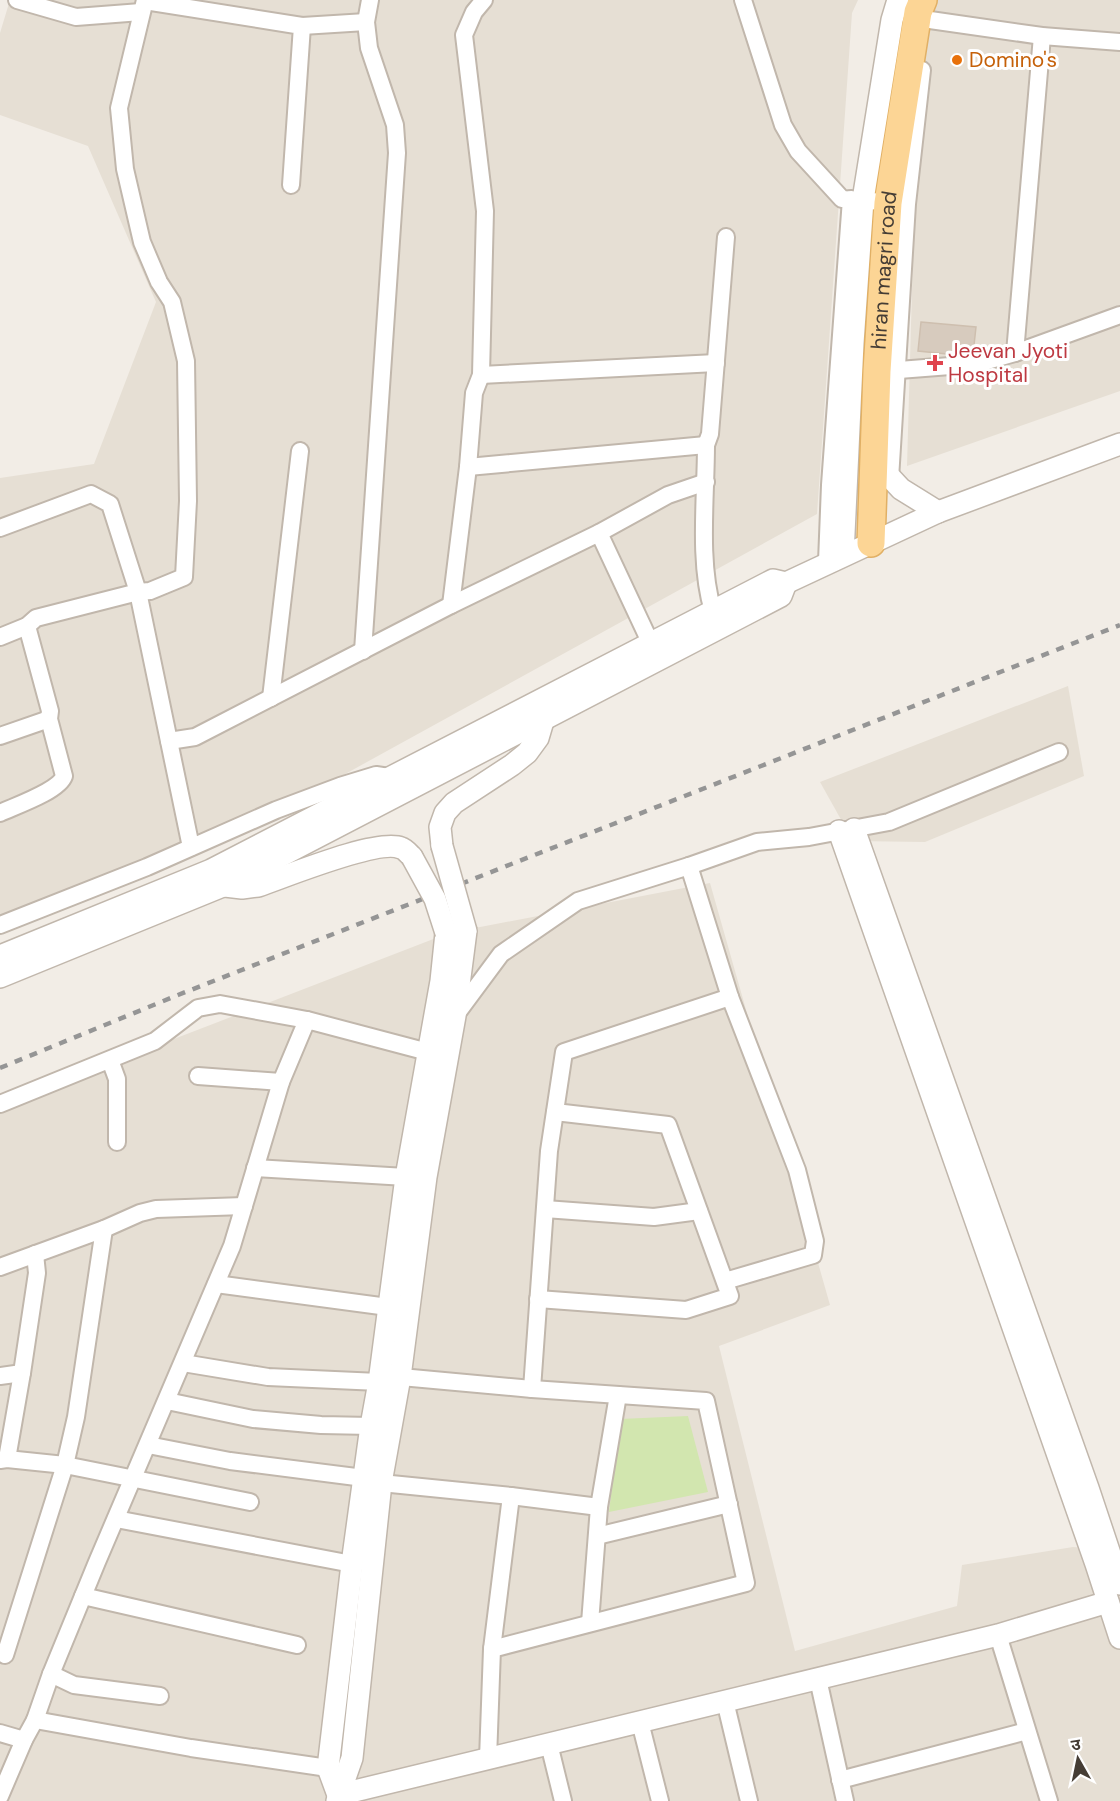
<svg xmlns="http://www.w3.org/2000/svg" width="1120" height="1801" font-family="'DM Sans','Noto Sans Devanagari',sans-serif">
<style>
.residential{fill:#e6dfd4}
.green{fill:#d2e6af}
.building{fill:#d7cbbe;stroke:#cebfaf;stroke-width:1.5}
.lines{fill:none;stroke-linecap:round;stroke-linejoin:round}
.minor-casing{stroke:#c1b7ac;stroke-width:20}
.tertiary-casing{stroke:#c1b7ac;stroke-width:24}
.primary-casing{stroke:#e1b065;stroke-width:30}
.minor{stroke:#fff;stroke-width:16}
.tertiary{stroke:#fff;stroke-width:21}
.primary{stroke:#fcd595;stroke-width:27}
.rail{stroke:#959595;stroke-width:4.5;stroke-dasharray:8 8;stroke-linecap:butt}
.tertiary-bridge-casing{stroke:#c1b7ac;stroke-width:24;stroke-linecap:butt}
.tertiary-bridge{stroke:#fff;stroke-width:21}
.food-dot{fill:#e8710a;stroke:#fff;stroke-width:2}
.health-dot{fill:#e0444e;stroke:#fff;stroke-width:2}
.labels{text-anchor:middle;stroke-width:6;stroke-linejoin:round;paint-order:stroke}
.food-label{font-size:21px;fill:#c56008;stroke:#fff;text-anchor:start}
.street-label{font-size:21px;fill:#453d35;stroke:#fff}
.health-label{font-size:21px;fill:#be3a42;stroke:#fff;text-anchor:start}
</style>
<rect width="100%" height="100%" fill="#f2ede6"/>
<g class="residential">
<polygon points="10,0 858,0 852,13 817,514 200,854 0,935 0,478 94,464 156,302 88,146 0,115 0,33"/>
<polygon points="925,0 1120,0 1120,391 907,466 920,8"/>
<polygon points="1068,686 1084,776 925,842 853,841 820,782"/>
<polygon points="710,883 830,1305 719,1346 795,1651 957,1606 962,1565 1073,1547 1120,1551 1120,1801 0,1801 0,1106 449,933"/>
</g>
<polygon class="green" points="688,1416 708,1492 609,1512 620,1419"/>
<polygon class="building" points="921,322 976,327 973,354 957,355 918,351"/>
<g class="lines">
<g class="minor-casing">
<g id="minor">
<polyline points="17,0 76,17 141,12"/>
<polyline points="145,0 119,108 125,169 142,242 159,282 172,302 186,361 188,501 184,577 150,591 138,592 191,847"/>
<polyline points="743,0 783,125 798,151 842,199 897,203"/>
<polyline points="145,1 302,26 291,185"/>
<polyline points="912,10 930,20 1042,36 1120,42"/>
<polyline points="302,26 366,22"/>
<polyline points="1042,36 1015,353 1120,315"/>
<polyline points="886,371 976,364 1015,353"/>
<polyline points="481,375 716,363"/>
<polyline points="468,467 706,445"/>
<polyline points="890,479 907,204 922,70"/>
<polyline points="0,528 91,494 110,504 138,592 36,618 27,626 0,637"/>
<polyline points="599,533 651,644"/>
<polyline points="827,562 830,485 851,199"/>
<polyline points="451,605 468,467 474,393 481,375 485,211 464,35 474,12 484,0"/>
<path d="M713,611C698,562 706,497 706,445L710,434L726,237"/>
<polyline points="363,651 397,153 395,125 369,48 366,22 370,0"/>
<polyline points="271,698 300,451"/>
<polyline points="0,736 49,719"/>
<polyline points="169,741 195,737 451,605 599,533 668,495 706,482"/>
<path d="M0,813C15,806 59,791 64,776L49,719L50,711L27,626"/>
<polyline points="689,866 757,842 809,837 889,822 1059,752"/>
<polyline points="0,925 147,867 276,810 340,786 376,775 389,777"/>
<polyline points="455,1016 501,954 578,901 689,866 730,997 564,1052 549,1151 532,1389"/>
<polyline points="110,1060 117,1079 117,1142"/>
<polyline points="198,1076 281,1082"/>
<polyline points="0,1104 155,1041 198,1008 220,1004 307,1020"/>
<polyline points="255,1168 406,1177"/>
<polyline points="545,1209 654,1217 699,1211"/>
<polyline points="0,1267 104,1229 140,1213 156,1209 244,1206"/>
<polyline points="725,1281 813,1255 815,1241 797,1170 730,997"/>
<polyline points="216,1284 388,1307"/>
<polyline points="538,1299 686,1310 730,1296 668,1125 555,1112"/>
<polyline points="183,1363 268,1377 379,1382"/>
<polyline points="0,1376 22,1373"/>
<polyline points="390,1376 532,1389 706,1401 746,1583 492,1649 488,1759"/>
<polyline points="167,1401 253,1419 321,1425 371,1426"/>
<polyline points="148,1445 230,1461 364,1478"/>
<polyline points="7,1459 22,1373 37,1273 35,1254"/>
<polyline points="0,1460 7,1459 65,1465 250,1502"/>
<polyline points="381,1483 511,1496 492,1649"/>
<polyline points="511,1496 599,1507 618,1395"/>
<polyline points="116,1519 352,1564"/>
<polyline points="597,1536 729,1504"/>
<polyline points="83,1596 297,1645"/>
<polyline points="590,1623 599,1507"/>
<polyline points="998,1635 1049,1801"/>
<polyline points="5,1655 65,1465 76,1417 104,1229"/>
<polyline points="51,1674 74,1685 160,1696"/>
<polyline points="818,1679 845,1801"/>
<polyline points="725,1701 749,1801"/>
<polyline points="35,1720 191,1748 328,1768"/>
<polyline points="640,1722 660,1801"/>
<polyline points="0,1733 24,1740"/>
<polyline points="549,1744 563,1801"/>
<polyline points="840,1780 1027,1731"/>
<polyline points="0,1796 24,1740 35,1720 51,1674 97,1562 232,1246 281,1082 307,1020 428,1052"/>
</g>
</g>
<g class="tertiary-casing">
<g id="tertiary">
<polyline points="873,459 901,489 938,512"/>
<polyline points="843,555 853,343 863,200 892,20 898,0"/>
<polyline points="854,829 1088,1488 1120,1584"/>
<polyline points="839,831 1096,1564 1120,1638"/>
<polyline points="442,846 440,827 445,813 454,803 512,765 527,753 538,738 543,721"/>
<path d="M225,886L242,888L258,886C285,877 378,838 401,848C405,849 409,854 412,857"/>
<polyline points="0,956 211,870 773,580 786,583 938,512 1120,444"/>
<polyline points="0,977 223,886 781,596 786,583"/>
<polyline points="338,1795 328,1768 352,1564 371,1426 379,1382 406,1177 441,981 446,933"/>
<polyline points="338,1795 998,1635 1108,1602"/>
<polyline points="337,1801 352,1758 381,1483 400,1377 426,1177 455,1016 466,931"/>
</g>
</g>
<g class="primary-casing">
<g id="primary">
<path id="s1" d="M871,543L877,371L888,203L918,12L923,0"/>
</g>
</g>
<use href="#minor" class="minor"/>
<use href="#tertiary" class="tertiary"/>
<use href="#primary" class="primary"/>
<polyline class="rail" points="0,1068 178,995 1120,625"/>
<g class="tertiary-bridge-casing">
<g id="tertiary-bridge">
<polyline points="442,846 466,931"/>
<polyline points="412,857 435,899 446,933"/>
</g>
</g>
<use href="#tertiary-bridge" class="tertiary-bridge"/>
</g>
<circle class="food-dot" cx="957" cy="60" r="6"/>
<path class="health-dot" d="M932 354h6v6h6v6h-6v6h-6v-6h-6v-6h6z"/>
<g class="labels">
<g class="food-label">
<text x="969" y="67">Domino's</text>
</g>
<g class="street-label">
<text dy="7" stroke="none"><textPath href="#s1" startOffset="273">hiran magri road</textPath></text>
</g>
<g class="health-label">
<text x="948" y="358">Jeevan Jyoti<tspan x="948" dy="24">Hospital</tspan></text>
</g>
</g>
<g transform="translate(1078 1759) rotate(351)" stroke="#ffffff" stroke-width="4.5" paint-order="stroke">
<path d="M0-4.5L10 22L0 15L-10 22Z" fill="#453d35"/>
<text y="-9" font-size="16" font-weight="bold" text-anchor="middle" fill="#453d35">उ</text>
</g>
</svg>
